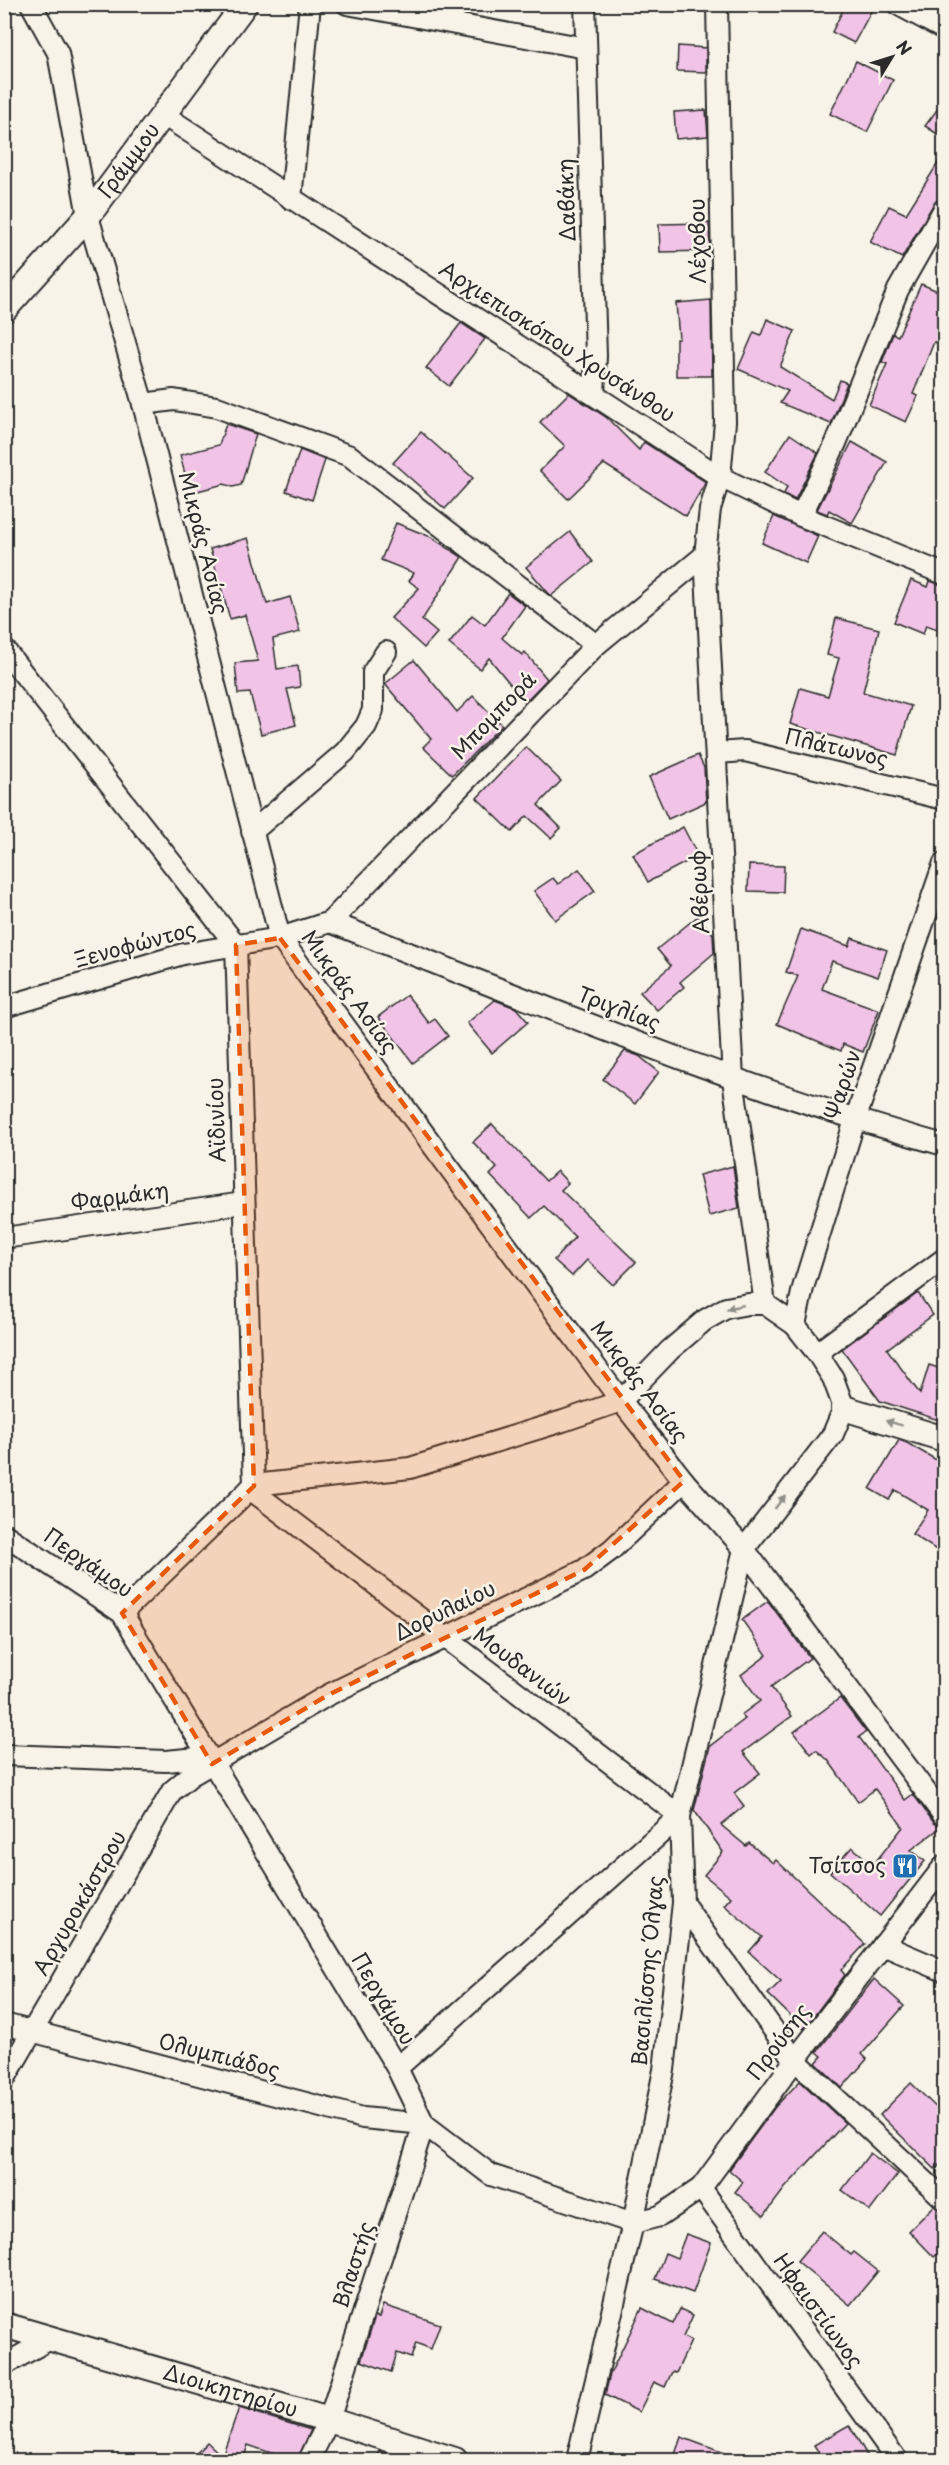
<svg xmlns="http://www.w3.org/2000/svg" width="949" height="2465" font-family="'Playpen Sans',sans-serif">
<style>
.building{fill:#f1c3e7;stroke:#2b2b2b;stroke-width:1.5}
.lines{fill:none;stroke-linecap:round;stroke-linejoin:round}
.minor-casing{stroke:#2b2b2b;stroke-width:24}
.tertiary-casing{stroke:#2b2b2b;stroke-width:28}
.minor{stroke:#f7f3e8;stroke-width:20}
.tertiary{stroke:#f7f3e8;stroke-width:24}
.oneway{fill:#918f8a}
.marked{fill:#e8590c;fill-opacity:0.2;stroke:#e8590c;stroke-width:4.5;stroke-dasharray:12 8;stroke-linejoin:round}
.labels{text-anchor:middle;stroke-width:5;stroke-linejoin:round;paint-order:stroke}
.street-label{font-size:21px;fill:#2b2b2b;stroke:#f7f3e8}
.poi-label{font-size:21px;fill:#2b2b2b;stroke:#f7f3e8;text-anchor:end}
</style>
<rect width="100%" height="100%" fill="#f7f3e8"/>
<filter id="ink" filterUnits="userSpaceOnUse"><feTurbulence type="fractalNoise" baseFrequency=".0167" numOctaves="2"/><feDisplacementMap in="SourceGraphic" scale="12" xChannelSelector="R" yChannelSelector="G"/><feConvolveMatrix kernelMatrix="1 2 1 2 8 2 1 2 1" color-interpolation-filters="sRGB"/></filter>
<g filter="url(#ink)">
<g class="building">
<polygon points="846,4 875,4 854,43 832,32"/>
<polygon points="678,46 706,48 706,72 677,71"/>
<polygon points="856,61 893,80 867,132 830,114"/>
<polygon points="945,99 945,139 925,126"/>
<polygon points="706,110 708,136 676,139 674,112"/>
<polygon points="945,152 945,197 934,203 902,258 870,242 889,206 906,214"/>
<polygon points="709,223 710,251 660,252 659,224"/>
<polygon points="921,284 945,294 945,346 934,342 913,394 918,396 906,422 869,405 887,364 882,362 893,334 898,336"/>
<polygon points="711,300 712,376 676,376 676,339 679,339 676,303"/>
<polygon points="767,319 795,331 780,367 832,399 840,380 847,383 831,424 780,403 788,391 738,369 754,332 761,335"/>
<polygon points="461,323 485,339 449,386 426,368"/>
<polygon points="569,393 606,417 639,450 644,442 706,482 686,516 604,464 568,499 540,471 565,446 540,422"/>
<polygon points="226,424 256,434 241,485 233,487 224,484 190,493 180,455 219,445"/>
<polygon points="421,432 473,478 445,509 393,463"/>
<polygon points="790,434 818,453 795,500 784,494 787,487 765,472"/>
<polygon points="852,442 887,462 852,523 829,510 827,514 817,510"/>
<polygon points="300,450 325,460 312,500 286,491"/>
<polygon points="774,516 818,536 806,563 762,543"/>
<polygon points="396,523 431,537 462,557 422,620 437,633 424,648 391,618 419,588 409,581 414,573 381,560"/>
<polygon points="570,532 593,562 551,596 526,567"/>
<polygon points="248,538 267,604 290,597 300,632 273,639 277,669 298,666 300,687 287,689 296,725 261,734 250,693 238,694 235,663 258,661 245,615 230,619 210,549"/>
<polygon points="911,580 928,587 930,581 945,586 945,618 940,630 926,625 923,634 894,622"/>
<polygon points="508,593 525,606 502,638 522,655 525,652 547,679 525,702 489,658 480,669 449,644 472,615 485,625"/>
<polygon points="836,618 879,629 863,692 911,706 897,755 790,724 800,688 828,696 839,658 827,655"/>
<polygon points="414,660 457,712 473,696 502,725 452,775 423,747 431,739 385,684"/>
<polygon points="526,747 561,781 538,805 561,828 551,838 527,816 512,832 477,798"/>
<polygon points="698,755 704,768 706,802 668,819 649,777"/>
<polygon points="683,827 698,856 648,882 633,854"/>
<polygon points="749,865 784,866 783,892 748,891"/>
<polygon points="579,869 595,891 555,920 534,891 553,878 558,884"/>
<polygon points="698,916 713,934 714,953 680,982 684,987 657,1010 640,992 671,966 657,949"/>
<polygon points="801,929 849,946 852,938 887,950 878,977 832,961 822,989 879,1010 863,1052 843,1044 841,1051 777,1024 798,976 786,972"/>
<polygon points="407,995 429,1023 435,1019 448,1036 413,1063 378,1017"/>
<polygon points="495,1000 516,1008 528,1022 492,1053 467,1023"/>
<polygon points="625,1051 639,1056 659,1072 635,1104 603,1079"/>
<polygon points="492,1124 546,1181 557,1171 568,1183 561,1190 636,1262 613,1285 587,1260 572,1276 554,1260 575,1237 544,1206 531,1218 490,1175 497,1168 473,1142"/>
<polygon points="733,1166 739,1208 709,1216 699,1175"/>
<polygon points="918,1293 933,1315 887,1349 920,1394 929,1365 945,1370 945,1422 880,1401 842,1349"/>
<polygon points="899,1440 907,1443 945,1465 945,1541 938,1551 912,1534 928,1510 895,1490 889,1500 870,1489"/>
<polygon points="768,1601 810,1658 771,1687 792,1716 743,1752 760,1773 734,1793 744,1806 721,1825 746,1846 749,1843 773,1863 776,1860 865,1944 841,1970 845,1975 804,2029 768,1994 781,1981 749,1952 762,1937 724,1905 731,1897 704,1875 723,1852 694,1810 710,1746 745,1719 741,1715 760,1701 741,1675 767,1655 742,1620"/>
<polygon points="840,1698 866,1732 859,1737 905,1800 913,1794 934,1823 941,1827 911,1850 925,1861 880,1916 830,1872 852,1847 873,1865 903,1827 875,1789 858,1802 828,1760 816,1750 811,1754 794,1732"/>
<polygon points="874,1979 904,2006 862,2054 867,2059 842,2088 816,2063 822,2056 817,2052"/>
<polygon points="800,2081 845,2123 785,2188 764,2216 735,2192 743,2182 729,2170 775,2107"/>
<polygon points="911,2083 945,2116 945,2160 935,2169 880,2115"/>
<polygon points="870,2153 898,2174 870,2211 842,2190"/>
<polygon points="934,2206 945,2211 945,2247 934,2257 909,2231"/>
<polygon points="822,2231 851,2255 854,2252 878,2271 850,2305 797,2261"/>
<polygon points="686,2234 711,2243 693,2293 655,2279 665,2253 677,2258"/>
<polygon points="383,2305 440,2324 431,2349 416,2343 411,2358 397,2353 391,2372 361,2361 375,2316 379,2317"/>
<polygon points="642,2308 673,2324 680,2309 693,2315 683,2337 691,2341 676,2373 672,2372 665,2387 654,2382 639,2412 605,2395 610,2374"/>
<polygon points="239,2408 311,2430 297,2460 291,2460 248,2445 243,2460 190,2460 207,2442 222,2456"/>
<polygon points="849,2425 870,2460 823,2460 814,2445"/>
<polygon points="681,2437 740,2459 740,2460 673,2460"/>
<polygon points="380,2451 409,2460 376,2460"/>
</g>
<g class="lines">
<g class="minor-casing">
<g id="minor">
<polyline points="31,4 58,53 88,216 143,404 280,938 621,1401 684,1481 744,1549 944,1816"/>
<polyline points="347,4 586,48"/>
<polyline points="585,4 596,356 594,394"/>
<polyline points="717,4 725,422 720,477 710,509 705,555 733,1079 765,1304"/>
<polyline points="162,114 720,477 801,516 944,574"/>
<polyline points="291,199 310,4"/>
<polyline points="143,404 174,400 217,407 350,456 596,645"/>
<polyline points="801,516 836,443 898,290 944,209"/>
<polyline points="4,649 236,945 254,1485 122,1613"/>
<polyline points="717,753 745,751 944,799"/>
<polyline points="252,832 345,752 366,726 373,710 373,672 386,652"/>
<polyline points="330,922 596,645 705,555"/>
<path d="M4,1007L183,954L280,938L330,922C533,1001 734,1087 944,1145"/>
<polyline points="4,1238 243,1203"/>
<polyline points="795,1325 803,1288 855,1120 944,863"/>
<polyline points="817,1353 944,1259"/>
<polyline points="254,1485 410,1468 563,1421 621,1401 670,1350 705,1320 726,1308 748,1304 765,1304 795,1325 817,1353 833,1378 844,1408 833,1434 744,1549 680,1816 683,1903 664,2070 633,2223 660,2216 701,2188 795,2060 944,1866"/>
<polyline points="250,1489 680,1816"/>
<polyline points="4,1534 122,1613 397,2068 424,2124 491,2175 633,2223 577,2460"/>
<polyline points="4,1755 166,1761 208,1757"/>
<polyline points="683,1903 795,2060 944,2199"/>
<polyline points="883,1945 944,1971"/>
<polyline points="4,2024 363,2118 424,2124 329,2420 309,2460"/>
<polyline points="397,2068 680,1816"/>
<polyline points="4,2080 172,1791 190,1776 328,1695 584,1570 611,1550 684,1481"/>
<polyline points="701,2188 897,2460"/>
<polyline points="4,2365 50,2339"/>
</g>
</g>
<g class="tertiary-casing">
<g id="tertiary">
<polyline points="901,4 944,27"/>
<path id="s1" d="M4,310L88,216L245,4"/>
<polyline points="844,1408 944,1439"/>
<path id="s2" d="M4,2325L329,2420L455,2460"/>
</g>
</g>
<use href="#minor" class="minor"/>
<use href="#tertiary" class="tertiary"/>
</g>
<defs><path id="oneway-solid" d="M-6-.8H1V-3.2L6.5 0L1 3.2V.8H-6Z" transform="scale(1.5)"/></defs>
<g class="oneway">
<use href="#oneway-solid" transform="translate(735 1307) rotate(167)"/>
<use href="#oneway-solid" transform="translate(894 1423) rotate(-163)"/>
<use href="#oneway-solid" transform="translate(780 1502) rotate(-52)"/>
</g>
</g>
<path class="marked" d="M280,938L684,1481L584,1570L328,1695L212,1764L122,1613L254,1486L236,945Z"/>
<defs>
<g id="restaurant-square" transform="scale(1.35)"><rect x="-9" y="-9" width="18" height="18" rx="4" fill="#1f6fb2" stroke="#f7f3e8"/><path d="M-5-6h1v4h1v-4h1v4h1v-4h1v5L-1.5 .5V6h-2V.5L-5-1ZM5-6V6H3V1.5H1.5Q1.5-4 5-6Z" fill="#fff"/></g>
</defs>
<g fill-rule="evenodd">
<use href="#restaurant-square" x="905" y="1866"/>
</g>
<g class="labels">
<g class="street-label">
<text dy="7" stroke="none"><textPath href="#s1" startOffset="195">Γράμμου</textPath></text>
<text transform="translate(567 200) rotate(-92)" y="7">Δαβάκη</text>
<text transform="translate(698 241) rotate(-91)" y="7">Λέχοβου</text>
<text transform="translate(557 342) rotate(33)" y="7">Αρχιεπισκόπου Χρυσάνθου</text>
<text transform="translate(203 543) rotate(76)" y="7">Μικράς Ασίας</text>
<text transform="translate(494 716) rotate(-46)" y="7">Μπομπορά</text>
<text transform="translate(836 748) rotate(13)" y="7">Πλάτωνος</text>
<text transform="translate(700 892) rotate(-93)" y="7">Αβέρωφ</text>
<text transform="translate(135 945) rotate(-15)" y="7">Ξενοφώντος</text>
<text transform="translate(349 992) rotate(54)" y="7">Μικράς Ασίας</text>
<text transform="translate(619 1009) rotate(21)" y="7">Τριγλίας</text>
<text transform="translate(843 1085) rotate(-71)" y="7">Ψαρών</text>
<text transform="translate(217 1120) rotate(-92)" y="7">Αϊδινίου</text>
<text transform="translate(120 1197) rotate(-8)" y="7">Φαρμάκη</text>
<text transform="translate(639 1382) rotate(53)" y="7">Μικράς Ασίας</text>
<text transform="translate(88 1563) rotate(35)" y="7">Περγάμου</text>
<text transform="translate(445 1611) rotate(-26)" y="7">Δορυλαίου</text>
<text transform="translate(522 1667) rotate(37)" y="7">Μουδανιών</text>
<text transform="translate(80 1903) rotate(-60)" y="7">Αργυροκάστρου</text>
<text transform="translate(648 1971) rotate(-85)" y="7">Βασιλίσσης Όλγας</text>
<text transform="translate(383 1999) rotate(59)" y="7">Περγάμου</text>
<text transform="translate(779 2042) rotate(-53)" y="7">Προύσης</text>
<text transform="translate(219 2056) rotate(14)" y="7">Ολυμπιάδος</text>
<text transform="translate(354 2265) rotate(-72)" y="7">Βλαστής</text>
<text transform="translate(818 2311) rotate(54)" y="7">Ηφαιστίωνος</text>
<text dy="7" stroke="none"><textPath href="#s2" startOffset="236">Διοικητηρίου</textPath></text>
</g>
<g class="poi-label">
<text x="886" y="1873">Τσίτσος</text>
</g>
</g>
<rect width="949" height="2465" fill="none" stroke="#f7f3e8" stroke-width="24"/>
<rect x="12" y="12" width="925" height="2441" fill="none" stroke="#2b2b2b" stroke-width="2" filter="url(#ink)"/>
<g transform="translate(892 57) rotate(52)" stroke="#f7f3e8" stroke-width="4.5" paint-order="stroke">
<path d="M0-4.5L10 22L0 15L-10 22Z" fill="#2b2b2b"/>
<text y="-9" font-size="16" font-weight="bold" text-anchor="middle" fill="#2b2b2b">N</text>
</g>
</svg>
